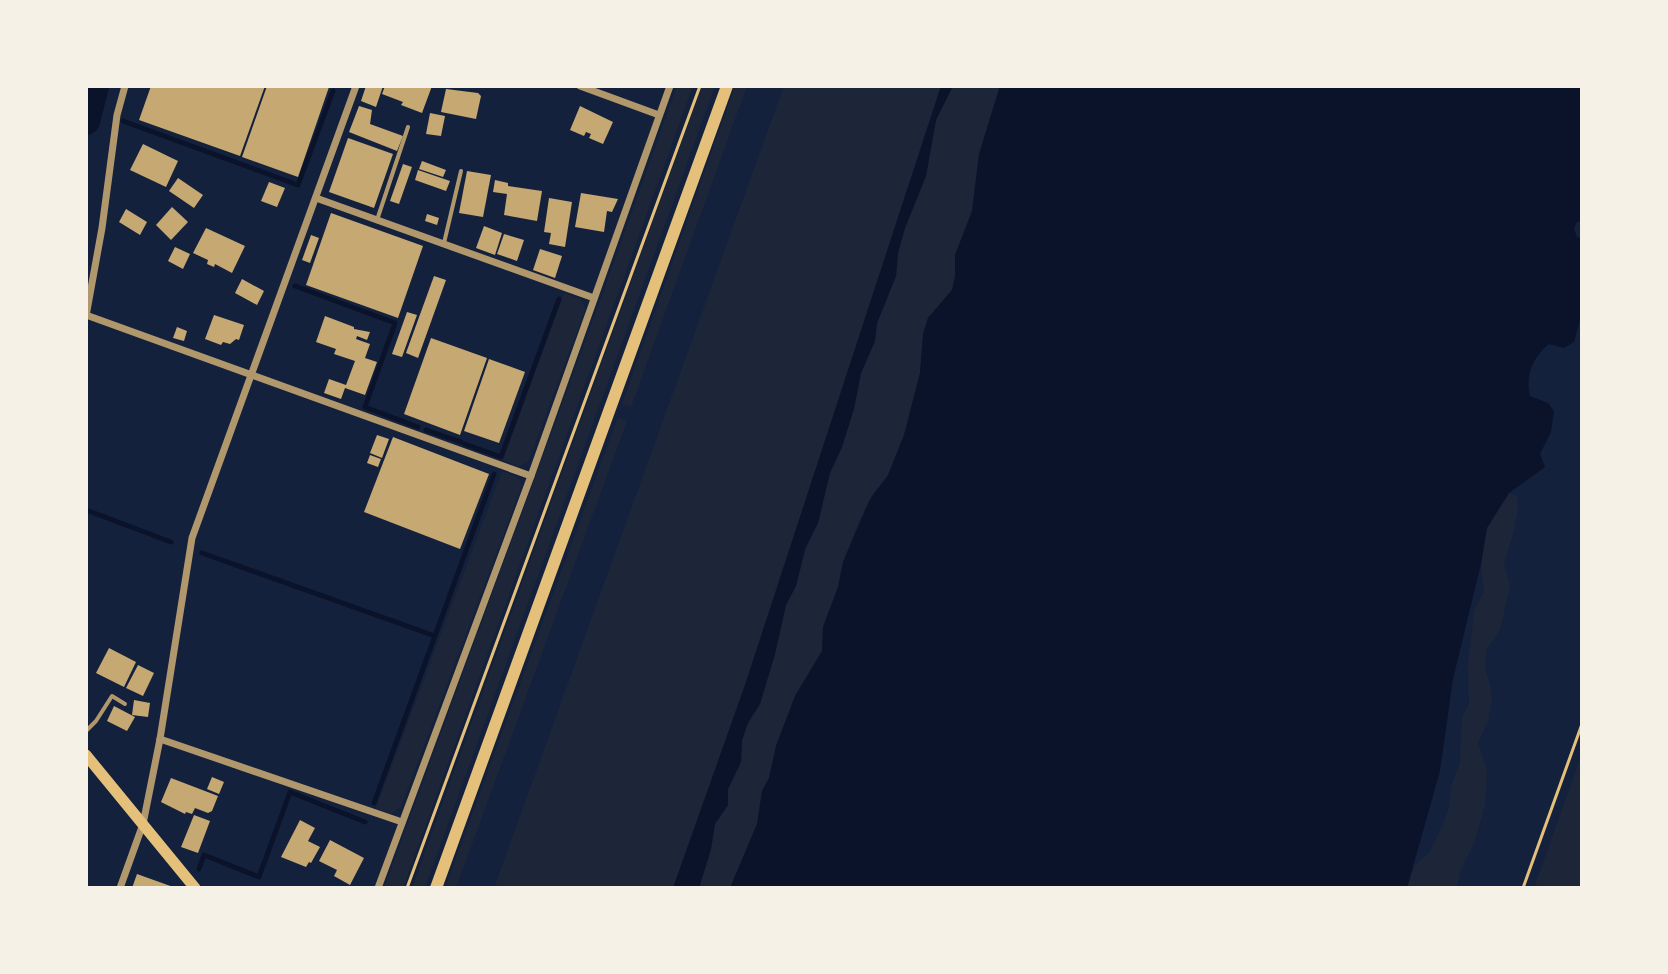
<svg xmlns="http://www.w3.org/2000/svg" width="1668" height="974" font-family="'Public Sans',sans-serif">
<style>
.green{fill:#1d2539}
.water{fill:#0b132b}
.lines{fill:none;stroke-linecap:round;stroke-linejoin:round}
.stream{stroke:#0b132b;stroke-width:5}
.river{stroke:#0b132b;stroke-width:28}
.building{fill:#c6a872}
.path{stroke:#e5c07b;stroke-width:3}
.service{stroke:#b1986c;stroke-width:4}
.minor{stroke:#b1986c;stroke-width:7}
.secondary{stroke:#e5c07b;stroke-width:11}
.primary{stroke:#e5c07b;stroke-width:12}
</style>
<rect width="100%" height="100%" fill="#14213d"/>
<g class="green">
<polygon points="677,86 693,86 403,888 384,888 600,301"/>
<polygon points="702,86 715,86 425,888 412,888"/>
<polygon points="735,86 747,86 631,407 622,404"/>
<polygon points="784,86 941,86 745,685 673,888 494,888"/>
<polygon points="953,86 1000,86 979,154 972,211 955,255 955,277 952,290 928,318 923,334 920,373 904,435 888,475 883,485 876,489 859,521 843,562 838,587 823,627 822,651 795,696 776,746 769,778 762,791 757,824 730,888 699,888 711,849 715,824 728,805 728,789 741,762 742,740 748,723 760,704 775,654 786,605 796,586 806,549 818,523 830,473 842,447 854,409 861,373 875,341 877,324 896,276 898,253 905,228 926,176 936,120"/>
<polygon points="564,293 582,300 585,310 529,460 519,467 503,460"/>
<polygon points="618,417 627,421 456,888 445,888"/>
<polygon points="502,471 517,477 522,485 401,807 391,814 376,808"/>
<polygon points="1509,493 1517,497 1518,508 1513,534 1504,563 1510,586 1500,630 1486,650 1485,669 1490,684 1492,699 1488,721 1478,743 1487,770 1485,805 1475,841 1460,872 1457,888 1407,888 1415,865 1429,853 1443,825 1449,807 1451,786 1460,763 1462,718 1469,703 1468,666 1474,611 1484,592 1481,564 1483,546 1487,528"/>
<polygon points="1582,754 1582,888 1534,888"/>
</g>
<g class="water">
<polygon points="941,86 953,86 936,120 926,176 905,228 898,253 896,276 877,323 875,341 861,373 854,409 842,447 830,473 818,523 805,549 796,586 786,605 775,654 760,704 748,723 742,740 741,762 728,789 728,805 715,824 711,849 699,888 673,888 745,685"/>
<path d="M1000,86H1582V220L1576,223L1574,229L1577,237L1582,239V313L1574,342L1564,348L1549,344C1533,357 1525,375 1530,396L1548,403L1554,411L1551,432L1540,454L1545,467L1509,493L1487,528L1481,564L1453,679L1440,771L1407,888H730L757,824L762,791L769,778L776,746L795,696L822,651L823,627L838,587L843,562L870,499L888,475L904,435L920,373L923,334L928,318L952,290L955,277V255L972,211L979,154Z"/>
</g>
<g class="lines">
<g class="stream">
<polyline points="123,121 298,185 333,91"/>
<polyline points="295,286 395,323 365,407 418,427"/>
<polyline points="426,430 461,442"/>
<polyline points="465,444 501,457 559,299"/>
<polyline points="86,510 171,542"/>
<polyline points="202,553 435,636"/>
<polyline points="374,803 494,474"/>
<polyline points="199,869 204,855 259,877 290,792 365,822"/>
</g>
<polyline class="river" points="86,121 95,86"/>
</g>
<g class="building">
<polygon points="151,86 265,86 240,156 139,120"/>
<polygon points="267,86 329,87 298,177 242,157"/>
<polygon points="366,86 383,86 376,107 361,101"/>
<polygon points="385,86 432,86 422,113 401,105 403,102 382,94"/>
<polygon points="446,89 478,93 481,96 476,119 441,112"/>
<polygon points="359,106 372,110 370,124 403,136 397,151 349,132"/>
<polygon points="580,106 613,122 603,144 589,138 591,134 586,132 584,136 570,130"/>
<polygon points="430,113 445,116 441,136 426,134"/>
<polygon points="348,138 393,154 374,208 329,192"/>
<polygon points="143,144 178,161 166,187 130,170"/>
<polygon points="422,161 446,170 443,177 419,169"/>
<polygon points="403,164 412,167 399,204 390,201"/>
<polygon points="418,170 450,181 446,191 415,180"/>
<polygon points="467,171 491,175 483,217 459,213"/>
<polygon points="178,178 203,195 194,208 169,191"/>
<polygon points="495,180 508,183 508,186 542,191 537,221 504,215 507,194 493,192"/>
<polygon points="269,182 285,188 277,207 261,201"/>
<polygon points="581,193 618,199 612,212 607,211 604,232 575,227"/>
<polygon points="549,198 572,202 565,247 549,244 551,233 544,232"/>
<polygon points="172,207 188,222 171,240 156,225"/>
<polygon points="126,209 147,222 140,235 119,222"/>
<polygon points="331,213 423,246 398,318 306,285"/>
<polygon points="427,214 439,218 437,225 425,221"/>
<polygon points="484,226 502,233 495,255 476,248"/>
<polygon points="206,228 245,246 232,273 215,264 214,267 207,264 208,260 193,253"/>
<polygon points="504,234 524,240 517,261 497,254"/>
<polygon points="311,235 319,238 310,263 302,260"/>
<polygon points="175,247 190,254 183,269 168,261"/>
<polygon points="540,249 562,256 555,278 533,270"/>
<polygon points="434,276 446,280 418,358 406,353"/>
<polygon points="242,279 264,291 257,305 235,293"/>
<polygon points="407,312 417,315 402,357 392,354"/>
<polygon points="214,315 244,325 239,340 236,339 230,344 223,342 221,345 205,339"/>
<polygon points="325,316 354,327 354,329 370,332 367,340 357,336 356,339 370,344 365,358 377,362 365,395 345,388 341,399 324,393 329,379 346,385 355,361 334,354 336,349 316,342"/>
<polygon points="177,327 187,331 184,341 173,338"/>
<polygon points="431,338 487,358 460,435 404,414"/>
<polygon points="489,359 525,372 499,443 464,431"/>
<polygon points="377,435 389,439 382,458 370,453"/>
<polygon points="393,437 489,474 460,549 364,512"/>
<polygon points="370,455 381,459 378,467 367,463"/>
<polygon points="109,648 136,662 124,687 96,673"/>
<polygon points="138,665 154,673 143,696 126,688"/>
<polygon points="134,700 150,703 148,717 132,715"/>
<polygon points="114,706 135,717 127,731 107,721"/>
<polygon points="212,777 224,782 219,794 207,789"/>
<polygon points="171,778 218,796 212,811 208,813 195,808 192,814 186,812 185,814 161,802"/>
<polygon points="194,815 210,821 198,853 181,847"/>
<polygon points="300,820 315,828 308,841 320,847 311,863 309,862 306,867 281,857"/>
<polygon points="330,840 364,858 350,885 334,876 337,870 319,861"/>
<polygon points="137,874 176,888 132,888"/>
</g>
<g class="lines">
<g class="path">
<polyline points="407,888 700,86"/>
<polyline points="1523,888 1582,724"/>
</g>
<g class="service">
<polyline points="377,220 408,127"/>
<polyline points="444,243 461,171"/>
<polyline points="86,731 96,721 112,696 125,704"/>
</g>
<g class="minor">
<polyline points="580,86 659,115"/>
<polyline points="316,198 594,298"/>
<polyline points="86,315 531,476"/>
<polyline points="86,316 102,228 117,115 125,86"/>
<polyline points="160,739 402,822"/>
<polyline points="120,888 143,824 160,739 192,538 356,86"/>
<polyline points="378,888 531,476 670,86"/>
</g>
<polyline class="secondary" points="86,755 195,888"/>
<polyline class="primary" points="436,888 727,86"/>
</g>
<rect width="1668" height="974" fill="none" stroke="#f6f1e7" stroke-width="176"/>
</svg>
